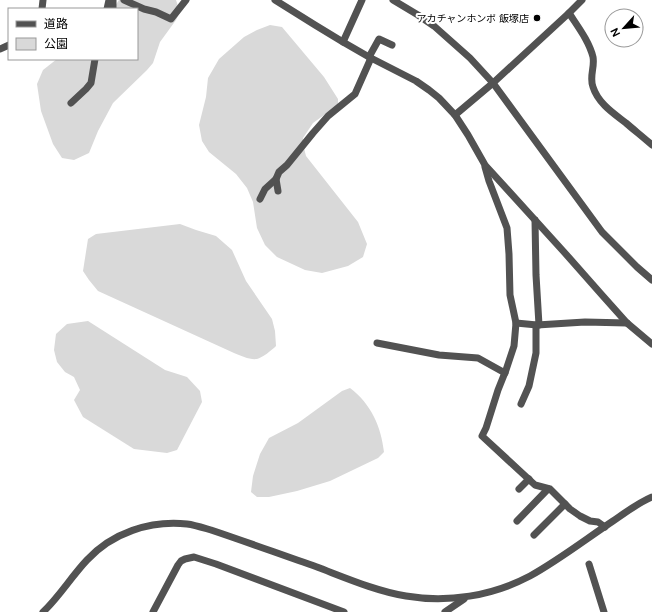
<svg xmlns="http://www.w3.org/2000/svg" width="652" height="612" font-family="'DM Sans','Noto Sans JP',sans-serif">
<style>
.green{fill:#d9d9d9}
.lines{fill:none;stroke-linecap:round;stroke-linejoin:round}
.minor{stroke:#525252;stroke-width:7}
.poi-dot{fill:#000;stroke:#fff;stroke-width:1.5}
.labels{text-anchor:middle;stroke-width:4;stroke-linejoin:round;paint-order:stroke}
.poi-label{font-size:10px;fill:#000;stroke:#fff;text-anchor:end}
</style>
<rect width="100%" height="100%" fill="#fff"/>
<g class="green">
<polygon points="119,0 176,0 180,12 176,20 160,42 153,63 147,70 113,103 98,131 89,153 74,160 62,158 53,144 41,111 37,84 43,70 57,59 137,59 137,9 113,9"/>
<polygon points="270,25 282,27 324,77 338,99 338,105 313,123 303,138 303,144 306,156 358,222 367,244 363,257 348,266 322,273 305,270 277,257 265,245 257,228 253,202 247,188 236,174 209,152 202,141 199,125 206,97 208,78 219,59 244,37 257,30"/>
<path d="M180,224L196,230L216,236L232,250L246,281L272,319L275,331L276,346C272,350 262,358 257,359C250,360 241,356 234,353L98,291L89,280L83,271L88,239L96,234Z"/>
<polygon points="88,321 165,370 187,377 200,391 202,402 177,450 167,453 134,449 83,417 74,400 80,390 74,377 65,372 57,362 54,350 56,334 67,324"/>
<path d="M350,388C371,404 381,426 384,452L378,458L330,481L297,491L269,497H257L251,492L253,476L260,454L269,438L298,423L342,391Z"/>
</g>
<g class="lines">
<g class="minor">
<polyline points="124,0 144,9 156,12 171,19 186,0"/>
<polyline points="275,0 315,25 343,42 369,57 416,81 429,90 439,98 455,115 468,135 485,165 564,252 602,295 627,323 652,344"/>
<polyline points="393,0 418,15 434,26 470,58 493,83 602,232 637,267 652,280"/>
<polyline points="42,9 43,0"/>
<polyline points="107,9 109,0"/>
<polyline points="113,9 113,0"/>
<path d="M569,13C578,27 589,41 593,57C595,67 589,77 593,87C598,103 613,113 626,123C634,130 643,137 652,145"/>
<polyline points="343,42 362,0"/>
<polyline points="0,49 9,45"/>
<polyline points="369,57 379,39 392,45"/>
<polyline points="71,103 86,89 91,83 95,59"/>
<polyline points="455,115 493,83 569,13 582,0"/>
<polyline points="485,167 489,181 507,228 509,254 510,295 516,323 514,346 506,370 498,390 486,428 482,436 535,485 550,489 570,509 580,516 590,521 598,522 605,527"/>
<polyline points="278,191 276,179 279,172 287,165 313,133 328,116 355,94 371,58"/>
<polyline points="260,199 265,189 276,179"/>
<polyline points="535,220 536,275 539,325"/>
<polyline points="516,323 537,325 585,322 627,323"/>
<polyline points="377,343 439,355 478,358 505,373"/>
<polyline points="521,404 529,386 536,353 536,325"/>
<polyline points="519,489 529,479"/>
<polyline points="517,521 548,489"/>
<polyline points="534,535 565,504"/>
<polyline points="589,564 604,612"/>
<path d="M43,612C59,597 71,577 87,560C112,533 150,520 187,524C195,525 204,528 211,530C247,542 282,555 317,567C346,578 376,591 406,596C448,603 492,596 530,576C559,560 586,539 613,521C626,512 638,503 652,497"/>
<polyline points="153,612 178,565 181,561 185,559 194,557 216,564 344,612"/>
<polyline points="445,612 464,599"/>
</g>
</g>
<circle class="poi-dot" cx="537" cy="18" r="4"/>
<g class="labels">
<g class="poi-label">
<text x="529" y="22">アカチャンホンポ 飯塚店</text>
</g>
</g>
<rect x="8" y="8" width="130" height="52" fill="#ffffff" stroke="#999999"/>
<rect x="16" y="21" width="20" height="6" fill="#525252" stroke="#999999"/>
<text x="44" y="28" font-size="12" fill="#000000">道路</text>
<rect x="16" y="38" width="20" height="12" fill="#d9d9d9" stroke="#999999"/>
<text x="44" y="48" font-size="12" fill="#000000">公園</text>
<g transform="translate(624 28) rotate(243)"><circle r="19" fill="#ffffff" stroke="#999999"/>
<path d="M0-3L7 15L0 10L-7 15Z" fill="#000000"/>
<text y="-6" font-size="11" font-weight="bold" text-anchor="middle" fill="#000000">N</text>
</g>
</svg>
